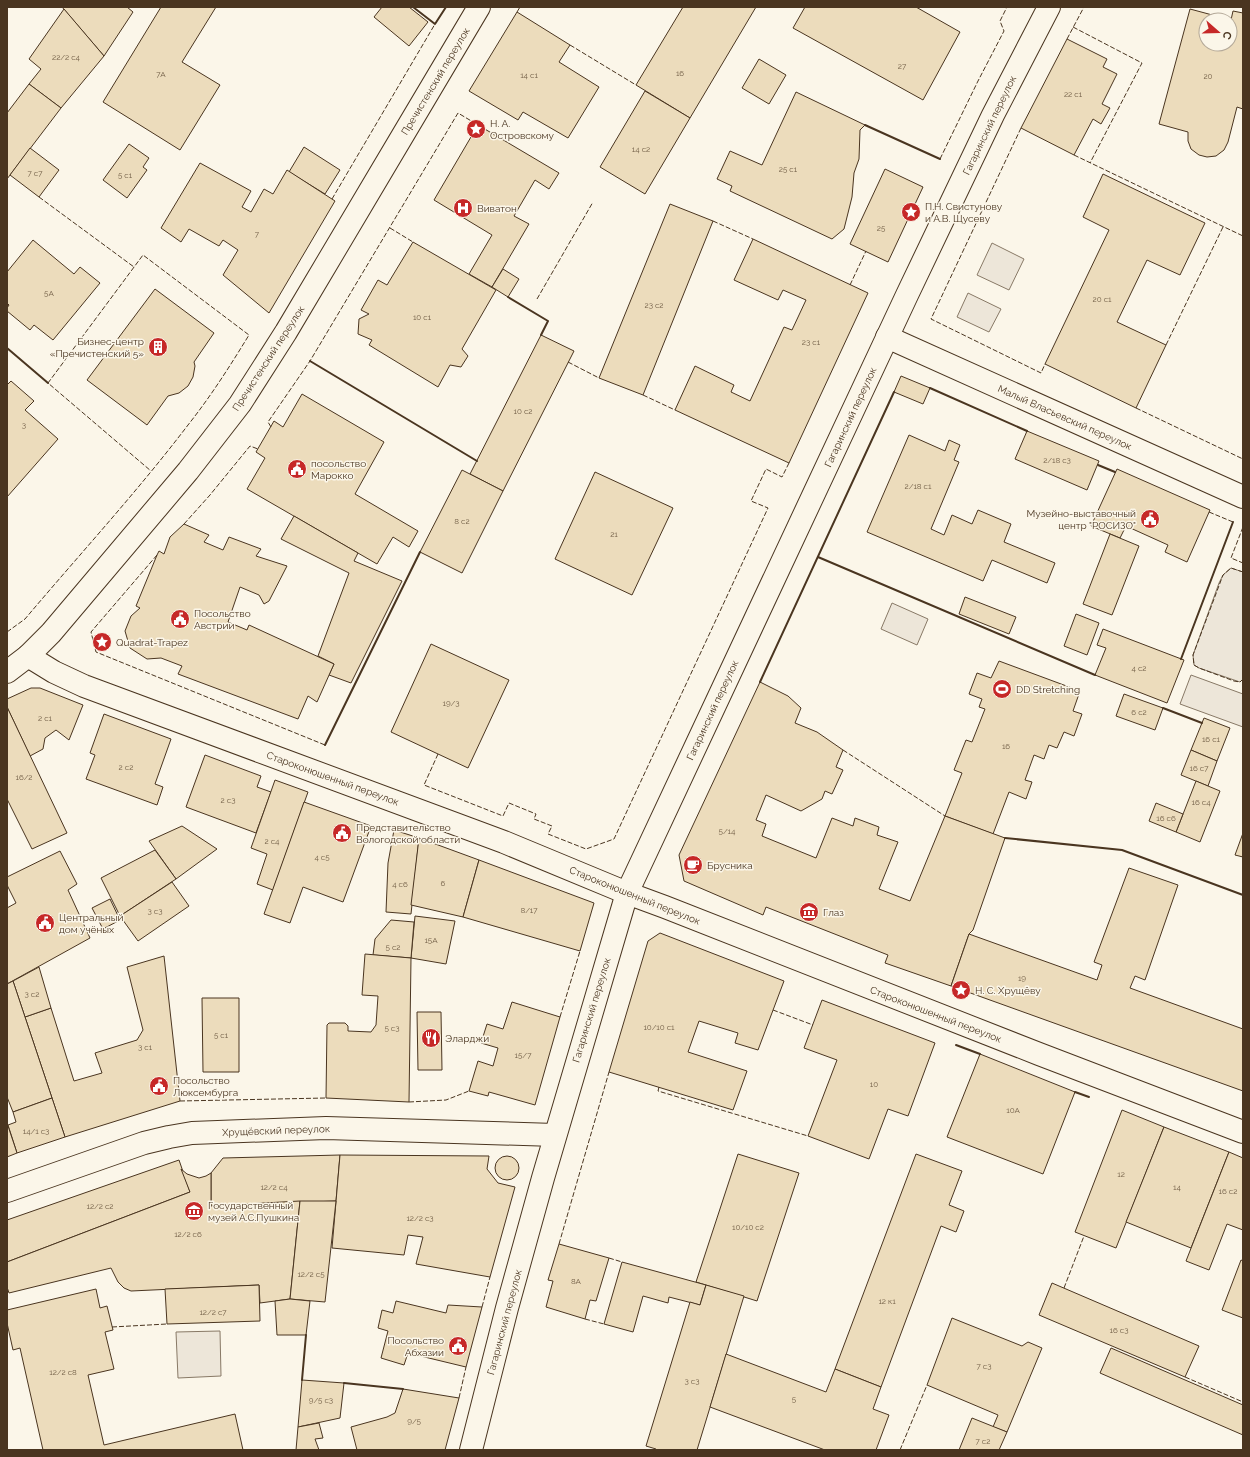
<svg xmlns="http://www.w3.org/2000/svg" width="1250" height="1457" font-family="Raleway,sans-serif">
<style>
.green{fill:#ede6d9;stroke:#887966}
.building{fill:#ecdcbc;stroke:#4a3520;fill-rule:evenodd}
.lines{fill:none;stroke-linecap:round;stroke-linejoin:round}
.minor-casing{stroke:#4a3520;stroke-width:24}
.minor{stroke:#fbf6e9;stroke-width:22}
.fence{stroke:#4a3520;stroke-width:1;stroke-dasharray:5 2;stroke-linecap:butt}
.wall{stroke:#4a3520;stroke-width:2}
.labels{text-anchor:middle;stroke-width:3;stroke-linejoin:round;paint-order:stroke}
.number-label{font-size:8px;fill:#725f47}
.street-label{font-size:10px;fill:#4a3520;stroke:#fbf6e9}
.poi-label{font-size:10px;fill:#4a3520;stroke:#fbf6e9;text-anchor:start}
</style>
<rect width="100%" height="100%" fill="#fbf6e9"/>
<g class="green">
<polygon points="992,243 1024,259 1009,290 977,275"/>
<polygon points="968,293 1001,309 989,332 957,317"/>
<polygon points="1231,568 1243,572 1243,679 1240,682 1199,668 1194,665 1193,655 1219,583 1223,575"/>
<polygon points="892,603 928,619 917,645 881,629"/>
<polygon points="1191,675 1243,694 1243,727 1180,704"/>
<polygon points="220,1331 221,1376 178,1378 176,1332"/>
</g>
<g class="building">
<polygon points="62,7 127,7 133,12 104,56"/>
<polygon points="161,7 216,7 182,62 220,85 180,150 103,102"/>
<polygon points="382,7 409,7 428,22 409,46 374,17"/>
<polygon points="683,7 756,7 690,118 636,85"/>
<polygon points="805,7 916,7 960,32 923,100 793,28"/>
<polygon points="64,9 104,56 61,108 29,84 41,69 29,59"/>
<path d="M1190,9L1231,20L1233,11L1243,13V109L1237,107L1228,142L1224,150L1216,156L1207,157L1199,155L1191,149L1188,141V132L1159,124ZM1206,20H1230V44H1206Z"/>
<polygon points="517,12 570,45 559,62 599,87 568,138 523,112 518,120 469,91"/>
<polygon points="1067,39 1107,59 1103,67 1117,74 1102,104 1110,108 1101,124 1093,119 1074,155 1021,128"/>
<polygon points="759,59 786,75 769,104 742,88"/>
<polygon points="29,84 61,108 7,179 7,113"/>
<polygon points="645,91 690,118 645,194 600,167"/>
<polygon points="796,92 865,125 860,130 859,159 854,173 852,197 844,229 832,239 730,191 732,186 717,179 730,151 762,165"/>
<polygon points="478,125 559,173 549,189 535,180 514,216 529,224 492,287 469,274 492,235 434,200"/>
<polygon points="129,144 149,158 143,167 147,170 127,198 103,180"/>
<polygon points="304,147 340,170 325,194 289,172"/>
<polygon points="30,148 59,170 39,197 10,175"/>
<polygon points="200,163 251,191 242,207 251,212 264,189 273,194 287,170 335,201 269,313 223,275 238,250 223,240 219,246 189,229 181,242 161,228"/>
<polygon points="885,169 923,187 888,262 850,244"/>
<polygon points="1103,174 1205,223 1180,275 1147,260 1117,322 1166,345 1136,408 1045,364 1109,230 1083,217"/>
<polygon points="670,204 713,221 643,395 599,378"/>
<polygon points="753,239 868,293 789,463 675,410 695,366 734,385 731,392 750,401 784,327 792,330 806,300 783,290 778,300 734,280"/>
<polygon points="33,240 74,274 80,267 100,283 53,340 34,325 30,330 7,311 7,308 9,305 7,303 7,272"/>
<polygon points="413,242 496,290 462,349 468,356 461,367 450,365 438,387 369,345 372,340 358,334 359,319 369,314 361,310 378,280 387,285"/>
<polygon points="503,269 519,279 508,297 492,287"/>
<polygon points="155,289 214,333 194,362 195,366 193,377 188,386 179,393 168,396 147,425 87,380"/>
<polygon points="541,335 574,351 503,491 470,474"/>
<polygon points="901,376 930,388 923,404 894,392"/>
<polygon points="11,381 34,401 25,410 58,439 7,497 7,385"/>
<polygon points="302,394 384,442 355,494 418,531 409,547 393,537 377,564 247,489 265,458 256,452 274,421 283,427"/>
<polygon points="1027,431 1099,461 1087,490 1015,459"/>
<polygon points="909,435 945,451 949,440 960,445 954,460 959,462 931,529 944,535 952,515 972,524 978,510 1011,524 1004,542 1055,563 1047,583 992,560 983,581 867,532"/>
<polygon points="1117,469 1210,510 1187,562 1165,552 1168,545 1126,526 1120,538 1091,526"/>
<polygon points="462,470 503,491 462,573 420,552"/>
<polygon points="595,472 673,508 632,595 555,559"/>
<polygon points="294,516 358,553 354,561 402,581 351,683 329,675 334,664 318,656 349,573 281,539"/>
<polygon points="184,524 209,535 204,542 223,550 229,537 261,549 256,556 287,566 269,601 264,604 259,595 240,587 228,622 247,630 249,625 334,664 317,702 308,696 298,719 178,674 182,666 161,658 147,659 130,648 125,631 131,616 140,608 136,606 157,555 159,551 164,554 170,537"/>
<polygon points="1110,534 1139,546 1112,615 1083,604"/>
<polygon points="965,597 1016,617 1009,634 959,614"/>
<polygon points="1076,614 1099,623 1087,655 1064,646"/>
<polygon points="1103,629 1184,660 1167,703 1095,675 1106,648 1097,645"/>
<polygon points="431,644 509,680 468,768 391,732"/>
<polygon points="999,661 1080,691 1073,711 1082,714 1074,736 1064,732 1057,748 1049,745 1044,759 1034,755 1025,780 1032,782 1026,799 1009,792 993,834 945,816 962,773 954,770 966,740 972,742 985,709 979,707 982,699 969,694 977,673 991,678"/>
<polygon points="760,682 788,696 801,708 795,723 817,732 843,750 836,767 843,770 832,794 825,791 822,799 801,811 766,795 756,820 766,824 762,836 816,858 832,818 853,826 855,818 879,827 877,835 898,842 879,889 910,901 945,816 1005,838 973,930 969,934 951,986 885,963 888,955 766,907 763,915 684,881 679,855"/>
<polygon points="31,688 40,688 83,705 69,740 56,730 45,738 43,749 30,756 7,707 7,699"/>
<polygon points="1124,694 1163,708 1155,730 1116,716"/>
<polygon points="7,707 67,833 32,849 7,799"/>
<polygon points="104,714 171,739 155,784 163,787 157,805 86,779 95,755 90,753"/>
<polygon points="1204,718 1230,728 1217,761 1191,750"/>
<polygon points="1191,750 1217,761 1208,786 1181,775"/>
<polygon points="205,755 261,776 257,787 271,792 256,833 186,807"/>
<polygon points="275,780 308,792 273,890 257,884 267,854 251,848"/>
<polygon points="1196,781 1220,791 1200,842 1176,832"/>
<polygon points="304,802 371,826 343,902 303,887 290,923 264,914"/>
<polygon points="1156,803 1183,814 1176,832 1149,821"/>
<polygon points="182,826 217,849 176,879 149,841"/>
<polygon points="394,830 419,838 411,914 386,912 388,863"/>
<polygon points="1243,833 1243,857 1235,855"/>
<polygon points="419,838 479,860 463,917 411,905"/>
<polygon points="155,850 176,879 120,916 101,878"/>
<polygon points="60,851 77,884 68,890 90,938 7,984 7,908 16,903 7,885 7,877"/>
<polygon points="479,860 594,903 580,951 463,917"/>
<polygon points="1129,868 1178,885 1145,980 1135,976 1130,988 1243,1029 1243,1091 951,986 969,934 1097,980 1102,965 1094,962"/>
<polygon points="172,882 189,906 138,941 120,916"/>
<polygon points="110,899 120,920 103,929 92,908"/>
<polygon points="415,916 455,921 446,964 411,958"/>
<polygon points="391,920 414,922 411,958 373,955 375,939"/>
<polygon points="660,933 784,981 758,1050 735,1043 738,1033 699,1021 688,1052 747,1071 733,1110 609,1072 648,941"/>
<polygon points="365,954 411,958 409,1102 326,1098 327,1025 329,1023 345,1023 348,1026 348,1031 371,1032 376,1025 378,996 362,995"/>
<polygon points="164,956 180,1101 65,1137 25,1017 51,1008 74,1081 102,1073 95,1053 137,1040 143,1030 127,967"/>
<polygon points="39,967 51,1008 25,1017 13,981"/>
<polygon points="13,981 52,1098 13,1112 7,1097 7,984"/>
<polygon points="202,998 239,998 239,1072 203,1072"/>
<polygon points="822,1000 935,1043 908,1116 888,1109 869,1159 808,1136 837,1060 804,1048"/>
<polygon points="512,1002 560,1017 535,1105 489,1092 488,1096 469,1091 478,1061 493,1066 498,1048 481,1043 487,1024 503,1029"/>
<polygon points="417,1012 441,1012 442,1070 418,1070"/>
<polygon points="980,1054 1075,1092 1043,1174 947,1137"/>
<polygon points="52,1098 65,1137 17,1153 8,1125 16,1122 13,1112"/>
<polygon points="1122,1110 1164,1127 1116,1248 1075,1232"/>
<polygon points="7,1123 17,1153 7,1157"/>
<polygon points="1164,1127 1229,1152 1191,1248 1126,1222"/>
<polygon points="1229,1152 1243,1158 1243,1230 1227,1224 1209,1270 1186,1261"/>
<polygon points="738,1154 799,1173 757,1301 696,1282"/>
<polygon points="916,1154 962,1171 949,1205 964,1211 956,1232 941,1226 881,1387 835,1369"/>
<polygon points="340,1155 336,1201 211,1206 211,1173 223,1158"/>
<polygon points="340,1155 489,1156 487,1169 498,1183 515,1187 490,1277 416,1264 423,1237 408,1235 404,1255 332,1248"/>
<circle cx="507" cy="1168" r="12"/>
<polygon points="179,1160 190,1192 7,1262 7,1220"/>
<polygon points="181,1169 187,1174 199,1178 206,1176 211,1173 211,1206 300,1201 290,1299 260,1303 259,1285 131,1291 124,1288 118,1282 111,1268 9,1293 7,1287 7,1262 190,1192"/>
<polygon points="300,1201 336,1201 325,1302 290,1299"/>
<polygon points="559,1244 609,1258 596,1301 590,1300 585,1319 546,1307 553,1281 548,1280"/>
<polygon points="1241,1260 1243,1261 1243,1318 1222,1310"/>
<polygon points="622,1262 706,1285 700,1305 669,1297 668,1303 643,1296 633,1332 604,1324"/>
<polygon points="1052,1283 1199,1346 1185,1377 1039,1315"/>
<polygon points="259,1285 260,1321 167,1324 165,1289"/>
<polygon points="706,1285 744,1296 697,1450 655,1450 656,1449 646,1446 690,1302 700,1305"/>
<polygon points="96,1289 100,1308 107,1306 113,1330 105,1332 114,1369 88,1375 104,1445 235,1414 243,1450 43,1450 20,1348 13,1350 7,1323 7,1310"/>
<polygon points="290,1299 310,1301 306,1335 277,1335 275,1301"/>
<polygon points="396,1301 446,1313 448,1305 482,1307 466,1367 408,1353 404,1365 381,1358 388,1331 378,1328 382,1310 393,1313"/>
<polygon points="952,1318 1022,1346 1028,1342 1042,1348 1007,1432 993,1427 998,1415 927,1385"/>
<polygon points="1111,1348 1243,1405 1243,1435 1100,1373"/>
<polygon points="726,1354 826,1392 835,1369 881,1387 873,1409 889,1415 876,1450 825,1450 710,1407"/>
<polygon points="302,1380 344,1383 340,1418 298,1427"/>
<polygon points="403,1389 459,1398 445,1450 357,1450 351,1427 387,1417 395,1413"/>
<polygon points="972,1418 1007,1432 999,1450 959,1450"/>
<polygon points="319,1423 323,1438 315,1439 319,1450 296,1450 298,1427"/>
</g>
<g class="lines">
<g class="minor-casing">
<g id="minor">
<polyline points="887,337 1243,497"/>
<polyline points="28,656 54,672 84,686 504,842 627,893 665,907 1039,1054 1243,1132"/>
<polyline points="7,672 28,656 51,633 188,471 240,404 286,332 479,7"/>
<polyline points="7,1191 144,1143 169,1137 192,1133 326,1128 555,1135"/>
<polyline points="471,1450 507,1308 543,1178 627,893 907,295 993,115 1049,7"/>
</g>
</g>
<use href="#minor" class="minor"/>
<g class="fence">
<polyline points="517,12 520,7"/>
<polyline points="1073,27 1142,63 1090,163"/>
<polyline points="1067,39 1084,7"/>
<polyline points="570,45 636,85"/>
<polyline points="1021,128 931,319 1041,373 1045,364"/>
<polyline points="1074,155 1243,236"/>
<polyline points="940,159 978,81 1004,31 1000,21 1007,7"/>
<polyline points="39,197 134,267"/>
<polyline points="332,199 435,24"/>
<polyline points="713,221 753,239"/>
<polyline points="390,228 413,242"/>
<polyline points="850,285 866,251"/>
<polyline points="537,299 593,202"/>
<polyline points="1166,345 1223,227"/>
<polyline points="568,362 599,378"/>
<polyline points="643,395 675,410"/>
<polyline points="1136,408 1243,459"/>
<polyline points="271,427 268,422 310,361 458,113 478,125"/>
<polyline points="1209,512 1233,522"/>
<polyline points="184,524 210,495 250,446 258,449"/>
<polyline points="1243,527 1231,558 1243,563"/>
<polyline points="157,555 91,632 96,652 325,745"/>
<polyline points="1243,572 1231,568 1223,575 1193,655 1194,665 1199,668 1234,681 1240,682 1243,679"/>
<path d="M7,632L25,619C79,555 137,492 188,425C211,396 230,366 249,335L143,255L48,383L151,471"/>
<polyline points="843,750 945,816"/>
<polyline points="438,754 424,785 503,816 509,803 536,814 534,819 552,826 548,834 586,849 614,839 768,508 751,501 766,469 782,477 789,463"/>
<polyline points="773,1010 813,1025"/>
<polyline points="560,1017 580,951"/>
<polyline points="659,1087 658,1091 808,1136"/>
<polyline points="180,1101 326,1098"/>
<polyline points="409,1102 446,1100 469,1091"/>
<polyline points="559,1244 609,1072"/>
<polyline points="609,1258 622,1262"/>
<polyline points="1064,1288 1084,1236"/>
<polyline points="482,1307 490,1277"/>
<polyline points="585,1319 604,1324"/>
<polyline points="112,1327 167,1324"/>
<polyline points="1185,1377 1243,1402"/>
<polyline points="459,1398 466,1367"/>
<polyline points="900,1450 927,1385"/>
</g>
<g class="wall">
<polyline points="413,7 435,24 446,7"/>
<polyline points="865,125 940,159"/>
<polyline points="508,297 548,321 541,335"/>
<polyline points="7,348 48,383"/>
<polyline points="310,361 477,461"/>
<polyline points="930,388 1027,431"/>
<polyline points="1098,465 1115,472"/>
<polyline points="818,557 1095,675"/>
<polyline points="1181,659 1233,522"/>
<polyline points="760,682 894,392"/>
<polyline points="1163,708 1202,723"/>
<polyline points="325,745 420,552"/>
<polyline points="1005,838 1122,850 1243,895"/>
<polyline points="956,1045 980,1054"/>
<polyline points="1075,1092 1089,1097"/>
<polyline points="302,1380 306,1335"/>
<polyline points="344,1383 403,1389"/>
</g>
</g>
<defs>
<g id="sight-disc" transform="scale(1)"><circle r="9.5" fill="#c62828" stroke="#fbf6e9"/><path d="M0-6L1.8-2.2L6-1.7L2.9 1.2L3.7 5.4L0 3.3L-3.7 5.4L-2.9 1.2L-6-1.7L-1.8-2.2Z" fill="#fff"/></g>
<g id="hospital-disc" transform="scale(1)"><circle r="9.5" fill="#c62828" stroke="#fbf6e9"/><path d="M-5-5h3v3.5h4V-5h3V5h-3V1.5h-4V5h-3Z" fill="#fff"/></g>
<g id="building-disc" transform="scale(1)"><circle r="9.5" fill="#c62828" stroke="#fbf6e9"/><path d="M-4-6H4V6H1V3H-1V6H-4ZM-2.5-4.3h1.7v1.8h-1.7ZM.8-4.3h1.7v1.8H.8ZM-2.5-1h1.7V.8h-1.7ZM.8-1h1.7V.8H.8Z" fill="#fff"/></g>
<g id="civic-disc" transform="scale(1)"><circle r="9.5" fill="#c62828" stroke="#fbf6e9"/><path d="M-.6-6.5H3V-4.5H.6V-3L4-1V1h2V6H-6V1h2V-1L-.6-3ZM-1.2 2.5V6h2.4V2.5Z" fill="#fff"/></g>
<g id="stadium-disc" transform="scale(1)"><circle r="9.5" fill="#c62828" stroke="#fbf6e9"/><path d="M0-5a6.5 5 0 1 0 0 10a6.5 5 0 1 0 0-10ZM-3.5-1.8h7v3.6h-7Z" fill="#fff"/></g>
<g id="cafe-disc" transform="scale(1)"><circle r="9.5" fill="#c62828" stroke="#fbf6e9"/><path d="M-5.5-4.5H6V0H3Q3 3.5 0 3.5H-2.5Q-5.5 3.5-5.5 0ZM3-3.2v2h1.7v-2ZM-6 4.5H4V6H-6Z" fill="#fff"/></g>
<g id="museum-disc" transform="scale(1)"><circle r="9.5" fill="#c62828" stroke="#fbf6e9"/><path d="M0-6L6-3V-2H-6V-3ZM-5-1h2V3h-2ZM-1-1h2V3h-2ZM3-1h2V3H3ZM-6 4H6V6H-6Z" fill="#fff"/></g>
<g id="restaurant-disc" transform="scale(1)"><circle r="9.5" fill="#c62828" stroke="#fbf6e9"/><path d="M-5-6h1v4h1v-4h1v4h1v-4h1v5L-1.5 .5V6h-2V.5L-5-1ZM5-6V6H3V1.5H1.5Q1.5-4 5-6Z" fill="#fff"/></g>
</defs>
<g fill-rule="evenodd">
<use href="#sight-disc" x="476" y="129"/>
<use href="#hospital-disc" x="463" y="208"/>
<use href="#sight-disc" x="911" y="212"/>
<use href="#building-disc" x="158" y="347"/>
<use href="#civic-disc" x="297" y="469"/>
<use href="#civic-disc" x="1150" y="519"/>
<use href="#civic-disc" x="180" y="619"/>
<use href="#sight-disc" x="102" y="642"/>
<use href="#stadium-disc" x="1002" y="689"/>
<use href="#civic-disc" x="342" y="833"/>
<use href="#cafe-disc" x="693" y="865"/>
<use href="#museum-disc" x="809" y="912"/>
<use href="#civic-disc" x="45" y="923"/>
<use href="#sight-disc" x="961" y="990"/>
<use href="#restaurant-disc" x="431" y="1038"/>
<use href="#civic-disc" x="159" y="1086"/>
<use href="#museum-disc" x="194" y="1211"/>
<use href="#civic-disc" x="458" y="1346"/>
</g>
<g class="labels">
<g class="number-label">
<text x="66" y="60">22/2 с4</text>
<text x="902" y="69">27</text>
<text x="680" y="76">16</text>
<text x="161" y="77">7А</text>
<text x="529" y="78">14 с1</text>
<text x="1208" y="79">20</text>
<text x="1073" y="97">22 с1</text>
<text x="641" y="152">14 с2</text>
<text x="788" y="172">25 с1</text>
<text x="35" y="176">7 с7</text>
<text x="125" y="178">5 с1</text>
<text x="881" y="231">25</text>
<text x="257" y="237">7</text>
<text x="49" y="296">5А</text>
<text x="1102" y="302">20 с1</text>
<text x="654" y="308">23 с2</text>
<text x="422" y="320">10 с1</text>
<text x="811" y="345">23 с1</text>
<text x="523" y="414">10 с2</text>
<text x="24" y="428">3</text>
<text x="1057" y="463">2/18 с3</text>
<text x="918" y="489">2/18 с1</text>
<text x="462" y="524">8 с2</text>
<text x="614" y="537">21</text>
<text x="1139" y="671">4 с2</text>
<text x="451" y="706">19/3</text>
<text x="1139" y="715">6 с2</text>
<text x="45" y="721">2 с1</text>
<text x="1211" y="742">16 с1</text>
<text x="1006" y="749">16</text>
<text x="126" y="770">2 с2</text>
<text x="1199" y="771">16 с7</text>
<text x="24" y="780">16/2</text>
<text x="228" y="803">2 с3</text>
<text x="1201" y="805">16 с4</text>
<text x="1166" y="821">16 с6</text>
<text x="727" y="834">5/14</text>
<text x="272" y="844">2 с4</text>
<text x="322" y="860">4 с5</text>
<text x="443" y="886">6</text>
<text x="400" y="887">4 с6</text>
<text x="529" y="913">8/17</text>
<text x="155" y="914">3 с3</text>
<text x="431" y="943">15А</text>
<text x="393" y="950">5 с2</text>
<text x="1022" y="981">19</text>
<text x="32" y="997">3 с2</text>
<text x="659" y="1030">10/10 с1</text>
<text x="392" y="1031">5 с3</text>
<text x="221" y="1038">5 с1</text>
<text x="145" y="1050">3 с1</text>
<text x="523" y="1058">15/7</text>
<text x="874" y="1087">10</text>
<text x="1013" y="1113">10А</text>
<text x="36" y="1134">14/1 с3</text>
<text x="1121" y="1177">12</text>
<text x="274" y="1190">12/2 с4</text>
<text x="1177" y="1190">14</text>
<text x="1228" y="1194">16 с2</text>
<text x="100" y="1209">12/2 с2</text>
<text x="420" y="1221">12/2 с3</text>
<text x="748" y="1230">10/10 с2</text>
<text x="188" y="1237">12/2 с6</text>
<text x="311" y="1277">12/2 с5</text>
<text x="576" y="1284">8А</text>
<text x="887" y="1304">12 к1</text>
<text x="213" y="1315">12/2 с7</text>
<text x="1119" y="1333">16 с3</text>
<text x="984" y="1369">7 с3</text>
<text x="63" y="1375">12/2 с8</text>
<text x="692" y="1384">3 с3</text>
<text x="794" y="1402">5</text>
<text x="321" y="1403">9/5 с3</text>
<text x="414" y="1424">9/5</text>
<text x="983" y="1444">7 с2</text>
</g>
<g class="street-label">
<text transform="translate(435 81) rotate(-59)" y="4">Пречистенский переулок</text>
<text transform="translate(989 125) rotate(-64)" y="4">Гагаринский переулок</text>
<text transform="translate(268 358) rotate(-57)" y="4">Пречистенский переулок</text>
<text transform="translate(850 417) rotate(-65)" y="4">Гагаринский переулок</text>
<text transform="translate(1065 417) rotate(24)" y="4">Малый Власьевский переулок</text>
<text transform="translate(712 710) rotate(-65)" y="4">Гагаринский переулок</text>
<text transform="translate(333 778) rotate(20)" y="4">Староконюшенный переулок</text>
<text transform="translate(635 895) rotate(22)" y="4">Староконюшенный переулок</text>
<text transform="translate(591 1010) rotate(-73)" y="4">Гагаринский переулок</text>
<text transform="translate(936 1014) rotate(21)" y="4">Староконюшенный переулок</text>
<text transform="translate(276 1130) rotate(-2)" y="4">Хрущёвский переулок</text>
<text transform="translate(504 1322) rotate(-75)" y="4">Гагаринский переулок</text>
</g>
<g class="poi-label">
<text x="490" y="127">Н. А.<tspan x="490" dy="12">Островскому</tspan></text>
<text x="925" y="210">П.Н. Свистунову<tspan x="925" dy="12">и А.В. Щусеву</tspan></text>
<text x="477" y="212">Виватон</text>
<text x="144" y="345" text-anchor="end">Бизнес-центр<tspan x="144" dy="12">«Пречистенский 5»</tspan></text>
<text x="311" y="467">посольство<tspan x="311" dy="12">Марокко</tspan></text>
<text x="1136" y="517" text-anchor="end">Музейно-выставочный<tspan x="1136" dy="12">центр "РОСИЗО"</tspan></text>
<text x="194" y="617">Посольство<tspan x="194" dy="12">Австрии</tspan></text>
<text x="116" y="646">Quadrat-Trapez</text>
<text x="1016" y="693">DD Stretching</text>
<text x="356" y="831">Представительство<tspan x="356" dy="12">Вологодской области</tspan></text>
<text x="707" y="869">Брусника</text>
<text x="823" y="916">Глаз</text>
<text x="59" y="921">Центральный<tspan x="59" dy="12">дом учёных</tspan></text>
<text x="975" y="994">Н. С. Хрущёву</text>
<text x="445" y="1042">Эларджи</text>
<text x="173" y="1084">Посольство<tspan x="173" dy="12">Люксембурга</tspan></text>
<text x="208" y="1209">Государственный<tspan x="208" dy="12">музей А.С.Пушкина</tspan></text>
<text x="444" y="1344" text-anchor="end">Посольство<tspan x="444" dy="12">Абхазии</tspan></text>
</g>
</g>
<rect width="1250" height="1457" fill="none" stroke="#4a3520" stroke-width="16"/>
<g transform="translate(1218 32) rotate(110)"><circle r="19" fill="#fbf6e9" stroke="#b4a999"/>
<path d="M0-3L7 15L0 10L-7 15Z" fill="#c62828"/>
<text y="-6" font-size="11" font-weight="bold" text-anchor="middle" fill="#4a3520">С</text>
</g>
</svg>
